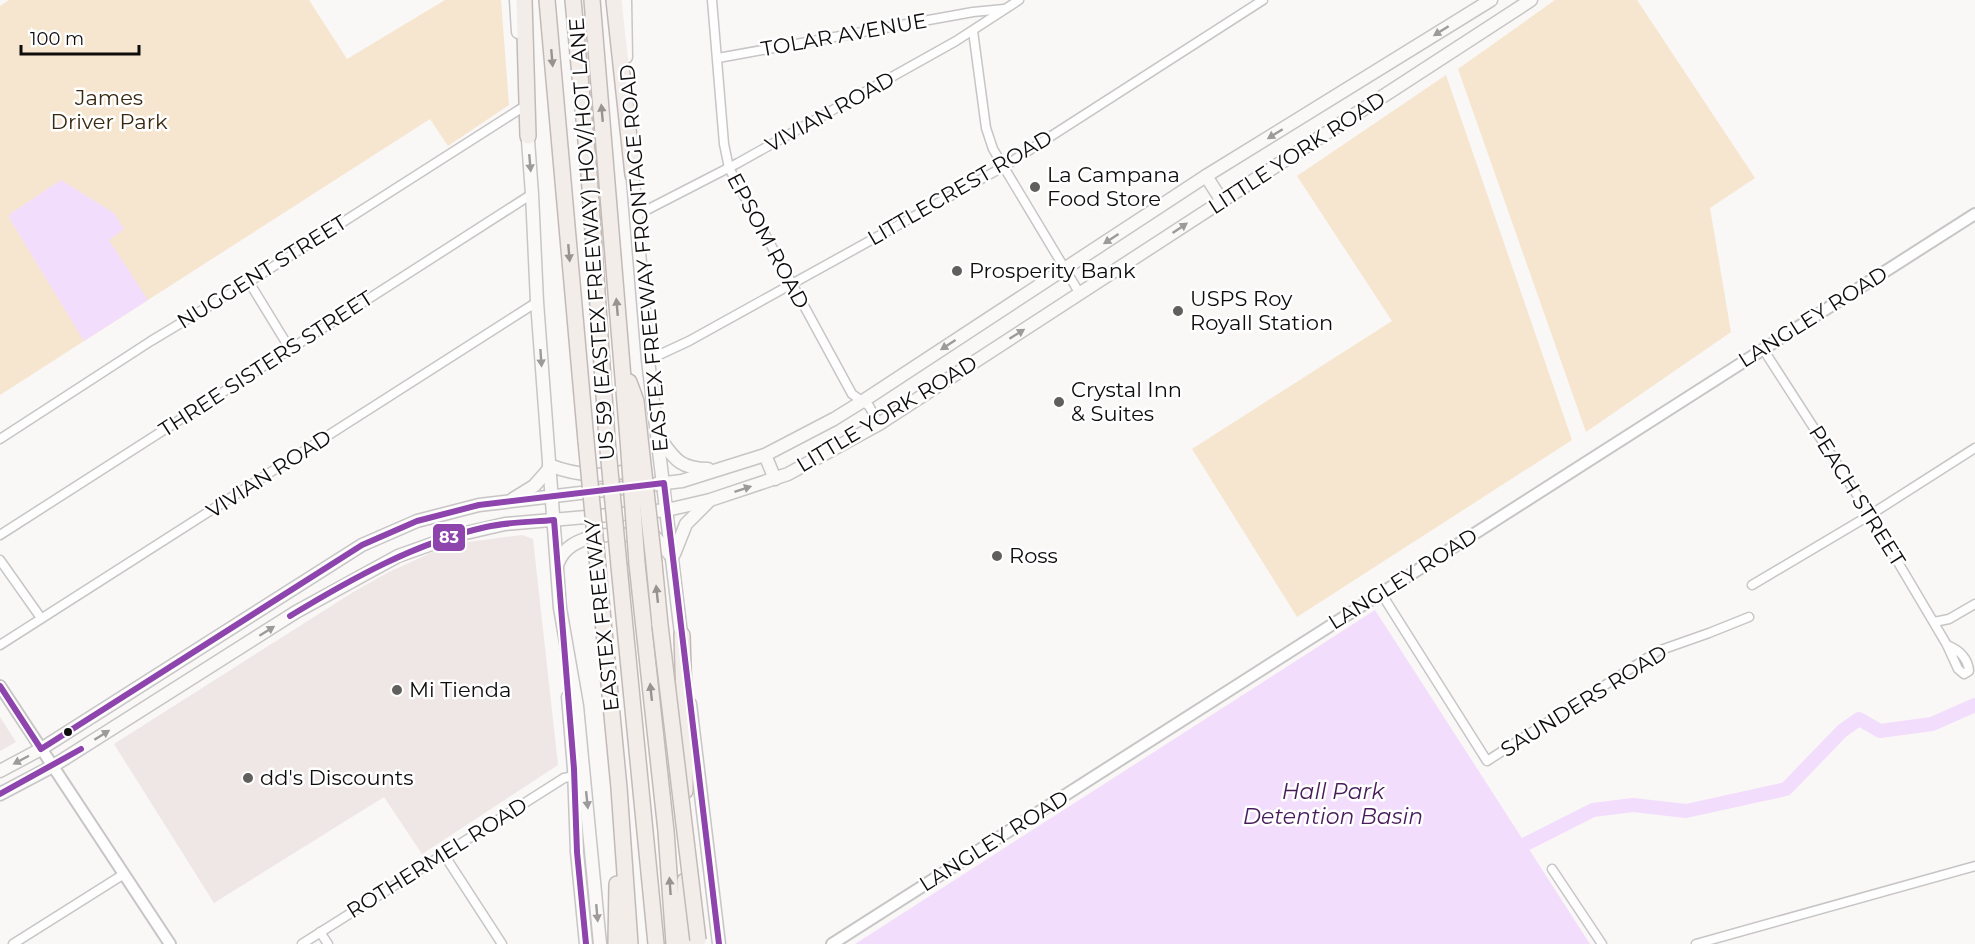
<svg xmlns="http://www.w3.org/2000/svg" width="1975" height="944" font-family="Montserrat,sans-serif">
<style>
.built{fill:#efe6e6}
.green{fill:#f6e6cf}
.water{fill:#f3ddfc}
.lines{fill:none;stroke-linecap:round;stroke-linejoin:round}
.river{stroke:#f3ddfc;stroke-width:14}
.minor-casing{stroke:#c7c5c5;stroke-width:11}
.tertiary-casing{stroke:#c7c5c5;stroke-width:14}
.secondary-casing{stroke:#c7c5c5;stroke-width:15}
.motorway-casing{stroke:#c2bab7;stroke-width:18}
.minor{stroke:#fefefe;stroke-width:8}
.tertiary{stroke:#fefefe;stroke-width:10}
.secondary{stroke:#fbf9f8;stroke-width:12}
.motorway{stroke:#f3ede9;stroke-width:15}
.motorway-bridge-casing{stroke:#c2bab7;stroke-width:18;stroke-linecap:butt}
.motorway-bridge{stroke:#f3ede9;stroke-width:15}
.bus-1-casing{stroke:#fff;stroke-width:10}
.bus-1{stroke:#8e44ad;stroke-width:6}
.oneway{fill:#9c9a9a}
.oneway2{fill:#979391}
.poi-dot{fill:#615e5e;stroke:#fff;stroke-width:2}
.bus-dot{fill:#0e0c0c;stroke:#fff;stroke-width:2}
.labels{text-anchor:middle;stroke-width:5;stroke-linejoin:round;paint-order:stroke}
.street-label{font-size:21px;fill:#0e0c0c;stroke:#fff}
.park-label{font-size:21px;fill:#38290f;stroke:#fff}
.poi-label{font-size:21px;fill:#0e0c0c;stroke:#fff;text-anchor:start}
.water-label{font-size:22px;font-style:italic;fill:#481b5a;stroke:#fff}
.line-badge{stroke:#fff;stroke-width:2}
.badge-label{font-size:16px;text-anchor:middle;font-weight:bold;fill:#fff}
</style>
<rect width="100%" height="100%" fill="#faf7f7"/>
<g class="built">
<polygon points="522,535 533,539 558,765 422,854 384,797 214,903 114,744 355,591 389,572 435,551 468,542"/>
<polygon points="0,717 16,742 0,751"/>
</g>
<g class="green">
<polygon points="9,0 309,0 347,59 445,0 501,0 509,105 448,146 430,119 0,395 0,6"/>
<polygon points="1555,0 1637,0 1755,178 1710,208 1731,332 1586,432 1458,69"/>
<polygon points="1446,75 1572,440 1297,617 1192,449 1392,321 1297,176"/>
</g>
<g class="water">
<polygon points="61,180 114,213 124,229 109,240 148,300 84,341 9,218 10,214"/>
<polygon points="1375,610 1590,944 855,944"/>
</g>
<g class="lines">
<polyline class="river" points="1510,852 1593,810 1633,805 1686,811 1786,789 1842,731 1859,719 1880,731 1932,724 1975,705"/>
<g class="minor-casing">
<g id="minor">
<polyline points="712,0 724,144 729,168 852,394 869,406 879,424"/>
<polyline points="973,31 986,128 993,149 1080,294"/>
<polyline points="718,58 973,12 1004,9"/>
<polyline points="635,216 738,163 956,41 1019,0"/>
<polyline points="249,282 290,349"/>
<path d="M1763,349L1870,515L1947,645L1958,669L1964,674L1969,671C1968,658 1959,650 1947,645"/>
<polyline points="648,360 689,341 1003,167 1263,0"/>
<polyline points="0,439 151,341 249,282 525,106"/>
<polyline points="0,535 532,194"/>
<polyline points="0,560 41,618"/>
<polyline points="1752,585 1870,515 1975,448"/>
<polyline points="1381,593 1487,761 1658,651 1709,633 1749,617"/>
<polyline points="1934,622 1949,619 1975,604"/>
<polyline points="0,645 537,302"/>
<polyline points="443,853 502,944"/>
<polyline points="1552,869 1602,944"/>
<polyline points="320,932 328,944"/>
<polyline points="13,944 124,874"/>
<polyline points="302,944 564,778 574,776"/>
<polyline points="1696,944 1975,866"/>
</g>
</g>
<g class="tertiary-casing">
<g id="tertiary">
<polyline points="0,686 170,944"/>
<polyline points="832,944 1975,214"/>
</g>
</g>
<g class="secondary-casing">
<g id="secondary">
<polyline points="516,0 518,32"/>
<polyline points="625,0 626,57"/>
<polyline points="527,127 532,194 537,302 560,608 577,706 600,944"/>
<polyline points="632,167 648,360 682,642"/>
<polyline points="1206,176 1222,201"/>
<path d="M658,436C674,458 679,469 708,469"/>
<polyline points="765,455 775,479"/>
<path d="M549,465C577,476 609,479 638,467"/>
<polyline points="513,499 534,486 549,469"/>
<polyline points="674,554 686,524 708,502"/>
<path d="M558,563C570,529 626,533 655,537L672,557"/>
<polyline points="568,697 574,769 577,852 586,944"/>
<polyline points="690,704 719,944"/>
<polyline points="0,771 41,749 362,545 417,521 479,505 682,481 765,455 834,419 863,401 1206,176 1491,0"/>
<polyline points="0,794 53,766 296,612 398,556 457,535 505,524 667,510 710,500 788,474 879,424 1531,0"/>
</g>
</g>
<g class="motorway-casing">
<g id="motorway">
<polyline points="524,0 528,136"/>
<polyline points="547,0 586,441"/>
<polyline points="573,0 589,174 607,439"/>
<polyline points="592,0 628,439"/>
<polyline points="614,0 633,175"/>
<polyline points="629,382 636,401 640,438"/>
<polyline points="654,563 660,625"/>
<polyline points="637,564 666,831 674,944"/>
<polyline points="619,566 656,944"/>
<polyline points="598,568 619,788 630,944"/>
<polyline points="682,635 685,730 685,791"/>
<polyline points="685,881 686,944"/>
<polyline points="616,944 617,884"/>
</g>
</g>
<use href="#minor" class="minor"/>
<use href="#tertiary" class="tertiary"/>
<use href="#secondary" class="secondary"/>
<use href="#motorway" class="motorway"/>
<g class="motorway-bridge-casing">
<g id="motorway-bridge">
<polyline points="640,438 654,563"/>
<polyline points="607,439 619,566"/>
<polyline points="628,439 637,564"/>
<polyline points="586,441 598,568"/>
<polyline points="660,625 698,940"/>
</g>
</g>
<use href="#motorway-bridge" class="motorway-bridge"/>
<g class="bus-1-casing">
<g id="bus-1">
<path d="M290,616C351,579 415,543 486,527C508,522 531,522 554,520L574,769L577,852L586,944"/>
<polyline points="0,686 41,749 362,545 417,521 479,505 664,483 719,944"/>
<polyline points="0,794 81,749"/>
</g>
</g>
<use href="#bus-1" class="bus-1"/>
</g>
<defs><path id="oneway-solid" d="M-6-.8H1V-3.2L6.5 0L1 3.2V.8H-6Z" transform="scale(1.5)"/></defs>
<g class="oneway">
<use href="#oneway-solid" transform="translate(1441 31) rotate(148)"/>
<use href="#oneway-solid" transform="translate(1275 134) rotate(148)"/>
<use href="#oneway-solid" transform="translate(530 163) rotate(85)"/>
<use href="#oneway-solid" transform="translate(1180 228) rotate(-34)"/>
<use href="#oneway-solid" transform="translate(1111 239) rotate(147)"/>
<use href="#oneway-solid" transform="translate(1017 334) rotate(-32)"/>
<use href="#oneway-solid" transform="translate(948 345) rotate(147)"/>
<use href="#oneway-solid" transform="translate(541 358) rotate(86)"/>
<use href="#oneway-solid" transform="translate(743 489) rotate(-18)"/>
<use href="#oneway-solid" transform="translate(267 631) rotate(-32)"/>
<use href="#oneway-solid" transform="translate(102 735) rotate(-32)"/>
<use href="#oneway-solid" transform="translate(21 760) rotate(152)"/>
<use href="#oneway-solid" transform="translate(587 800) rotate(84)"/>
<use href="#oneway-solid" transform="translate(597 913) rotate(85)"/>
</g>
<g class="oneway2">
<use href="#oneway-solid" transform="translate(552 58) rotate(85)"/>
<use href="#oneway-solid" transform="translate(602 113) rotate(-95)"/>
<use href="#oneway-solid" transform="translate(569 253) rotate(85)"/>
<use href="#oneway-solid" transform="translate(617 307) rotate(-95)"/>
<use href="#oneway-solid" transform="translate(657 594) rotate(-96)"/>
<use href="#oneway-solid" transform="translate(651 692) rotate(-96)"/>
<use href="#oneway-solid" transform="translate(670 886) rotate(-94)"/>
</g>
<g class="poi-dot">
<circle cx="1035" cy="187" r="6"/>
<circle cx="957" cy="271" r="6"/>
<circle cx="1178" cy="311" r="6"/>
<circle cx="1059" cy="402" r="6"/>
<circle cx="997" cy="556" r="6"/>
<circle cx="397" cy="690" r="6"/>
<circle cx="248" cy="778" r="6"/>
</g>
<circle class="bus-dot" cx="68" cy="732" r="5"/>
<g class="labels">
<g class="street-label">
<text transform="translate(844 35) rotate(-10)" y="7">TOLAR AVENUE</text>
<text transform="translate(830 112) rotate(-29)" y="7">VIVIAN ROAD</text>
<text transform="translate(1297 153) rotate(-33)" y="7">LITTLE YORK ROAD</text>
<text transform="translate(960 188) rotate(-30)" y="7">LITTLECREST ROAD</text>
<text transform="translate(592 239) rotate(-94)" y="7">US 59 (EASTEX FREEWAY) HOV/HOT LANE</text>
<text transform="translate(768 241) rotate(62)" y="7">EPSOM ROAD</text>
<text transform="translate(644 258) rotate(-95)" y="7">EASTEX FREEWAY FRONTAGE ROAD</text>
<text transform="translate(262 272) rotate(-32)" y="7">NUGGENT STREET</text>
<text transform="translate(1813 317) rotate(-32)" y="7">LANGLEY ROAD</text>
<text transform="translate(266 364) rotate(-33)" y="7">THREE SISTERS STREET</text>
<text transform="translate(887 414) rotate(-31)" y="7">LITTLE YORK ROAD</text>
<text transform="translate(269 474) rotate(-33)" y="7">VIVIAN ROAD</text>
<text transform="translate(1857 496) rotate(58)" y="7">PEACH STREET</text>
<text transform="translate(1403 579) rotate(-32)" y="7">LANGLEY ROAD</text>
<text transform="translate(602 615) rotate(-96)" y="7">EASTEX FREEWAY</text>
<text transform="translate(1584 701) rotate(-32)" y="7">SAUNDERS ROAD</text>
<text transform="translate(994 841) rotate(-32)" y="7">LANGLEY ROAD</text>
<text transform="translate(437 858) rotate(-32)" y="7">ROTHERMEL ROAD</text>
</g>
<g class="park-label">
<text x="109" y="105">James<tspan x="109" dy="24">Driver Park</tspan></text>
</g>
<g class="poi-label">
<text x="1047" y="182">La Campana<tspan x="1047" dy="24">Food Store</tspan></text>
<text x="969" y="278">Prosperity Bank</text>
<text x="1190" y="306">USPS Roy<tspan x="1190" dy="24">Royall Station</tspan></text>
<text x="1071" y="397">Crystal Inn<tspan x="1071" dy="24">&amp; Suites</tspan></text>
<text x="1009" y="563">Ross</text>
<text x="409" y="697">Mi Tienda</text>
<text x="260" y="785">dd's Discounts</text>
</g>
<g class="water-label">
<text x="1333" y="799">Hall Park<tspan x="1333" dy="25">Detention Basin</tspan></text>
</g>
</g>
<rect class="line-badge" x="432" y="523" width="34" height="29" rx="6" fill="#8e44ad"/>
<g class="badge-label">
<text x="449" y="543">83</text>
</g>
<path d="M21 45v9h118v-9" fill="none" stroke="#0e0c0c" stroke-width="3"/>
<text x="30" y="45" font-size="18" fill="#0e0c0c" stroke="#ffffff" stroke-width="4.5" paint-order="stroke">100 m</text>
</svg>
